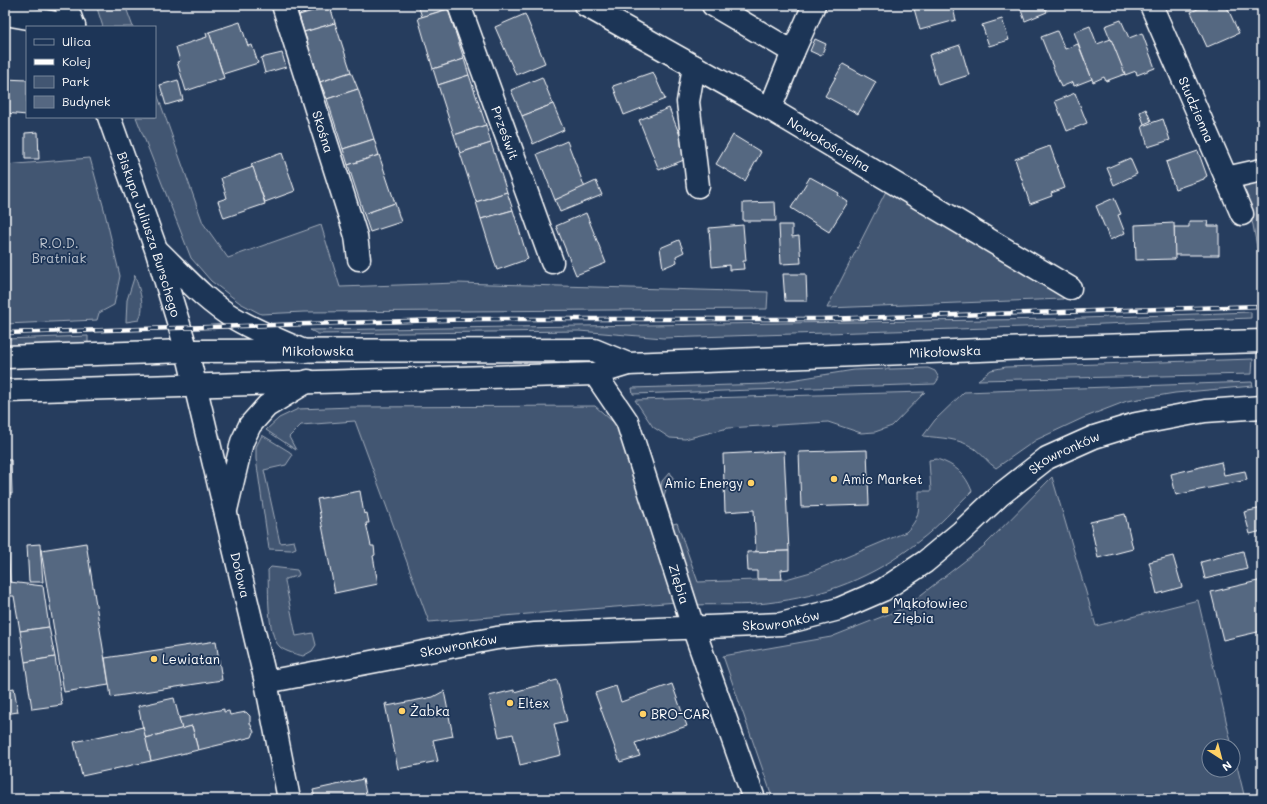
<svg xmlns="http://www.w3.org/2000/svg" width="1267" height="804" font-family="Mali,sans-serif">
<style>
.green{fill:#425672;stroke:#a0aab8}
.building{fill:#556781;stroke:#fff}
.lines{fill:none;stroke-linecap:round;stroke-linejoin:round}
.minor-casing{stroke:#fff;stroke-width:25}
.major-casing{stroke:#fff;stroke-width:25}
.minor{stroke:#1d3557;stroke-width:22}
.major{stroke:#1d3557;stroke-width:22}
.rail-casing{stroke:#fff;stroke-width:4.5}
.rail{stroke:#1d3557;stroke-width:3;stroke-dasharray:9;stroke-linecap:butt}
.poi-dot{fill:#ffd166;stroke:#1d3557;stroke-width:1.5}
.labels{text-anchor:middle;stroke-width:3.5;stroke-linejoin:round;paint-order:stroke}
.street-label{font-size:13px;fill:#fff;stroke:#1d3557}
.park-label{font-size:13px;fill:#bdc4ce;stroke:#1d3557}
.poi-label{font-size:13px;fill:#fff;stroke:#1d3557;text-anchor:start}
</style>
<rect width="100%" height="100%" fill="#263d5e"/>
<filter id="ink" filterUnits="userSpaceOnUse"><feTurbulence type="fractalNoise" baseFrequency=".025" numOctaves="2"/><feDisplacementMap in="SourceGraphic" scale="8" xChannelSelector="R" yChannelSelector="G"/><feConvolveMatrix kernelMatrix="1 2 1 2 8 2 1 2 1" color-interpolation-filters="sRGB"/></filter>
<g filter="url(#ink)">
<g class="green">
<polygon points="96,5 125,5 133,27 103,27"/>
<polygon points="155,88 203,223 228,258 321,225 340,287 457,283 768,292 767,309 304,312 261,314 240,303 211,281 191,258 136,117 155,117"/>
<polygon points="90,158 104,209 120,276 114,305 99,313 97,320 5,324 5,165"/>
<polygon points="1262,175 1262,275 1253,225 1238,179"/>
<polygon points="887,189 1065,291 1063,299 827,308"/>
<path d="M135,275C139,290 146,305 139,320L126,322L127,300Z"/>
<polygon points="1251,312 1251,318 1055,326 663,338 579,331 318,334 310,330 1056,319"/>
<polygon points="88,336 88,343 5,346 5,339"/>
<polygon points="1253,359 1252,374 978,380 991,370 1006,367"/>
<polygon points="928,368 935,371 939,378 935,384 633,394 632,388 766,384 854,370"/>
<path d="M1252,382L1253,386L1175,393L1127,401L1083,418L1036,440L996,468C988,463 983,455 975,449C960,438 940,438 923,436L935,420L964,392Z"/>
<polygon points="925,392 892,426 875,432 861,433 828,422 728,428 685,439 670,438 653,427 635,400"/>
<polygon points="595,406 620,428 677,602 429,622 355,421 301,425 289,437 296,450 266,430 279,418 298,409 352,407"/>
<polygon points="262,435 290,452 292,456 286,465 264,470 280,543 294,541 296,548 291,550 269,549 256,459 256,447"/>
<path d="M937,459C955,465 965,473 972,491C955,507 938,527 919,541C873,578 825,596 767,603C743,606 718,604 694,605L658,504L662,481L670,472L674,480L667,485L664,496L673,524L677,523L698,582L786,579L811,572L906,532C920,518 919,510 919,491H931L929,460Z"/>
<polygon points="1052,477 1096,626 1198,600 1232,746 1209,746 1209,770 1233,770 1233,749 1245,799 773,799 723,656 831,637 904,608 984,546"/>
<path d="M271,567L297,570L299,574L298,576L285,579V581L296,636L313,633L316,645L312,651L303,656C296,654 286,652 280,647C266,634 269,589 268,570Z"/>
</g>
<g class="building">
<polygon points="296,5 330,5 330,6 299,15"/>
<polygon points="418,5 446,5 447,9 422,17"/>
<polygon points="913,5 952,5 956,20 920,30"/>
<polygon points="1019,5 1044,5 1047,12 1025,21"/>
<polygon points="1206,5 1226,5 1239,33 1207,47 1191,12"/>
<polygon points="330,6 335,23 304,32 299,15"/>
<polygon points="448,9 464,59 433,69 418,18"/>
<polygon points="525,14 545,63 516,75 495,27"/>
<polygon points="1002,19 1009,40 989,46 982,25"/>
<polygon points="1121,20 1129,38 1142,33 1155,68 1137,75 1136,71 1125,75 1105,26"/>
<polygon points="240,22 248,46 252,45 258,63 223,74 209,32"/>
<polygon points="335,23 351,72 320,82 311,53 306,54 303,45 308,43 304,32"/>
<polygon points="1090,26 1097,44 1111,39 1125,74 1106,81 1104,77 1093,82 1074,32"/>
<polygon points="1057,31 1065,49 1078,44 1092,79 1074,86 1073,82 1061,87 1041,37"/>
<polygon points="209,32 224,78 186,91 177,62 180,61 176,47 207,37 206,33"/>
<polygon points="815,39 826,44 821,56 810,51"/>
<polygon points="960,45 969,75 938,85 929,55"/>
<polygon points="282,53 286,67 265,73 261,58"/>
<polygon points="464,59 469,75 438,85 433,69"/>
<polygon points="843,64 876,82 858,114 825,96"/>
<polygon points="351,72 358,89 327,99 320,82"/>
<polygon points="653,72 665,99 624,115 613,86"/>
<polygon points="469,75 486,125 454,135 438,85"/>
<polygon points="542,77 553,104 522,116 511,90"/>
<polygon points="5,79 27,80 27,115 5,113"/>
<polygon points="178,80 183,100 166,105 160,85"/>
<polygon points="358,89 374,139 343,149 327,99"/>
<polygon points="1075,93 1087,123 1067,131 1055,101"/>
<polygon points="553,104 564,130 533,144 522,116"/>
<polygon points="669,108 689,158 659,170 639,120"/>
<polygon points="1146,109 1151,121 1144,124 1140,112"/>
<polygon points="1163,119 1170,140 1148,147 1142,126"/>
<polygon points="486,125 491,143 460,153 454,135"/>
<polygon points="38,132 39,159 25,159 25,133"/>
<polygon points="733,135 761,152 745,181 716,164"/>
<polygon points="374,139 379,155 348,165 343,149"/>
<polygon points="567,141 585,188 555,200 537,154"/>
<polygon points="491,143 507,192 476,202 460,153"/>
<polygon points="1050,146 1065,188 1051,193 1052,196 1030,204 1015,159"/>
<polygon points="1198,151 1207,176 1204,178 1204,179 1175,189 1166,162"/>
<polygon points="282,153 295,191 265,202 251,164"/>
<polygon points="379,155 395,203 364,214 348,165"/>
<polygon points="1130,158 1137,174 1114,185 1107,168"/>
<polygon points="253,167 265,204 224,218 218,201 227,198 221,178"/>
<polygon points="810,177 839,193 838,195 848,202 829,232 791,208"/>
<polygon points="596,181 602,195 560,212 555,200"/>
<polygon points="507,192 513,210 481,219 476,202"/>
<polygon points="1114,198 1121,214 1118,215 1125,233 1110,240 1096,206"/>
<polygon points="775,202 776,221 743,221 743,203"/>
<polygon points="395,203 401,222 370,232 364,214"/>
<polygon points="513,210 528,259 497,270 481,219"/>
<polygon points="586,213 606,263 576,275 556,226"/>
<polygon points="1189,221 1208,221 1207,226 1219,226 1219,255 1174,255 1174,227 1189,227"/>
<polygon points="1174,223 1175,259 1136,260 1135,225"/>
<polygon points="743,225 746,261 743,261 744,269 729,270 729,265 712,267 709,228"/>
<polygon points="779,225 792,225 792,237 799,236 801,263 781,264"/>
<polygon points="679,240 684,252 676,256 677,262 663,268 660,248"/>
<polygon points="783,274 806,274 807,301 785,301"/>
<polygon points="867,450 869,505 801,507 799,452"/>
<polygon points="784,451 789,551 756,552 754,510 725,512 723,454"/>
<polygon points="5,460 11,460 12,494 5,494"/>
<polygon points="1221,462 1224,475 1245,471 1247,480 1176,495 1171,474"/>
<polygon points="360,491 364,514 367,513 369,523 366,523 371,546 374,546 375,555 373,556 378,584 335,593 317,499"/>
<polygon points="1262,508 1262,531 1250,534 1244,512"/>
<polygon points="1125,514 1133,549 1098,558 1090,522"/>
<polygon points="5,541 8,541 10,582 43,586 49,627 20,631 14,596 5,596"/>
<polygon points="86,543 109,685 64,692 41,550"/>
<polygon points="40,544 43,582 29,582 27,545"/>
<polygon points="789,551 789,569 781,570 782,579 757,579 757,571 748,571 747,552"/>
<polygon points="1243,551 1247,569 1205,579 1201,562"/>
<polygon points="1173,556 1182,587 1157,594 1149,562"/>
<polygon points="1262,580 1262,631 1223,640 1211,592"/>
<polygon points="49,627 55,657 25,662 20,631"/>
<polygon points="216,641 222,680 111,697 105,658"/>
<polygon points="55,657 62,705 32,709 25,662"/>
<polygon points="557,680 567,721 554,724 561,755 520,765 513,734 499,737 489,696 514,690 514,692"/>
<polygon points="672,684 687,726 635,743 640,756 620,762 595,693 616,686 621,702"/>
<polygon points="14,688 18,712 5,714 5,690"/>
<polygon points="444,691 453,736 433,740 438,761 398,769 385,704 387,703 387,706 433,697"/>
<polygon points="174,698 182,729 145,738 138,706"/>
<polygon points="224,709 224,712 229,711 230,715 246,712 250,716 250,723 254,732 252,737 198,750 192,726 182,729 179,718"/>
<polygon points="192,726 198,750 151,761 145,738"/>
<polygon points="143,727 151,761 82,776 74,742"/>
<polygon points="363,779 367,799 315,799 313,790"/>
</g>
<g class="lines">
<g class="minor-casing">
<g id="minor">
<polyline points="66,5 74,27"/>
<path id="s1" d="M283,5L356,236L359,259"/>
<path id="s2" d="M459,5L552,262"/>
<path id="s3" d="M585,5L770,109L1070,288"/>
<polyline points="713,5 793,52 770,109"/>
<path id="s4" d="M1151,5L1242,214"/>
<polyline points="5,14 74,26"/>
<polyline points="793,52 814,5"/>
<polyline points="694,66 688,102 698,186"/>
<path id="s5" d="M109,117L156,249L187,351L266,682L289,799"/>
<polyline points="1226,178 1262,170"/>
<path d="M158,251C182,274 205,301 234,318C256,331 280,341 304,351"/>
<path id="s6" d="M595,374L627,421L693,627L754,799"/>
<polyline points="226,510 242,442 250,425 267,406 308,381"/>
<path id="s7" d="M266,682L497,638L535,634L781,624L839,609L883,590L925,562L961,532L1000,495L1047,458L1094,437L1136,424L1205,411L1262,407"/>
</g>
</g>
<g class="major-casing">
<g id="major">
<path id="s8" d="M5,357L187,351L594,350L628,364"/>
<path id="s9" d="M5,391L595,374L628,364L1032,348L1262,341"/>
</g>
</g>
<use href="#minor" class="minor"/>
<use href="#major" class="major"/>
<g class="rail-casing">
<polyline id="rail" points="5,333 477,319 821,319 1262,306"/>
</g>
<use href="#rail" class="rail"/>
</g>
</g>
<g class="poi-dot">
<circle cx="834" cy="479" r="4"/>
<circle cx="751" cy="483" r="4"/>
<rect x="881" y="606" width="8" height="8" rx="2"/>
<circle cx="154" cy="659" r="4"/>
<circle cx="510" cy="703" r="4"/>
<circle cx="402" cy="711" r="4"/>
<circle cx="643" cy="714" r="4"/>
</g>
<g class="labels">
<g class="street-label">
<text dy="5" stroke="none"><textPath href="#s4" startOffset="114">Studzienna</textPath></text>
<text dy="5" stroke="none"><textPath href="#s1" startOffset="133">Skośna</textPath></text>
<text dy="5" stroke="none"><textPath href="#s2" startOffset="136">Prześwit</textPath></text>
<text dy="5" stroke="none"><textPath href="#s3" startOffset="281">Nowokościelna</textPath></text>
<text dy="5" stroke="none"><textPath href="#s5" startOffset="124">Biskupa Juliusza Burschego</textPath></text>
<text dy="5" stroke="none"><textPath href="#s8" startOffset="313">Mikołowska</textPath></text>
<text dy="5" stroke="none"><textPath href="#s9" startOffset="942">Mikołowska</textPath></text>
<text dy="5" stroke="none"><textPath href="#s7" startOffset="856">Skowronków</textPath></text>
<text dy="5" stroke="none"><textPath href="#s5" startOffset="477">Dołowa</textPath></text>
<text dy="5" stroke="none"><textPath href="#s6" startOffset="228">Ziębia</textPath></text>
<text dy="5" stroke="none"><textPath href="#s7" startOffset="520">Skowronków</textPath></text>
<text dy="5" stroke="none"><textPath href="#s7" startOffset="196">Skowronków</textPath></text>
</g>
<g class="park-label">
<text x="59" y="248">R.O.D.<tspan x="59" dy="15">Bratniak</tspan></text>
</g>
<g class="poi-label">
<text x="842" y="484">Amic Market</text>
<text x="743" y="488" text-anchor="end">Amic Energy</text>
<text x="893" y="608">Mąkołowiec<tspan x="893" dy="15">Ziębia</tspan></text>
<text x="162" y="664">Lewiatan</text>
<text x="518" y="708">Eltex</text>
<text x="410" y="716">Żabka</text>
<text x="651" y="719">BRO-CAR</text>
</g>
</g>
<rect width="1267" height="804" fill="none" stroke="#1d3557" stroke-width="20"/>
<rect x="10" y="10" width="1247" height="784" fill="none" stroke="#fff" stroke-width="1.5" filter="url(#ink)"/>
<rect x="26" y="26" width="130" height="92" fill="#1d3557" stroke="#77869a"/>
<rect x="34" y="39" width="20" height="6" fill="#1d3557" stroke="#77869a"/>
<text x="62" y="46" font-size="12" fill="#ffffff">Ulica</text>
<rect x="34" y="59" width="20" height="6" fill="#ffffff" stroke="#77869a"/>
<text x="62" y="66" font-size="12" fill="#ffffff">Kolej</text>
<rect x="34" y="76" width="20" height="12" fill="#425672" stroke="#77869a"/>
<text x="62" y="86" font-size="12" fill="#ffffff">Park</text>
<rect x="34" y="96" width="20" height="12" fill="#556781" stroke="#77869a"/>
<text x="62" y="106" font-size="12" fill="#ffffff">Budynek</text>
<g transform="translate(1221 758) rotate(144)"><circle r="19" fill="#1d3557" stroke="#77869a"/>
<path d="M0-3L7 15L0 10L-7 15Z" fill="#ffd166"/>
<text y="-6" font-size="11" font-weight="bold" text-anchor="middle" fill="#ffffff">N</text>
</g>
</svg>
